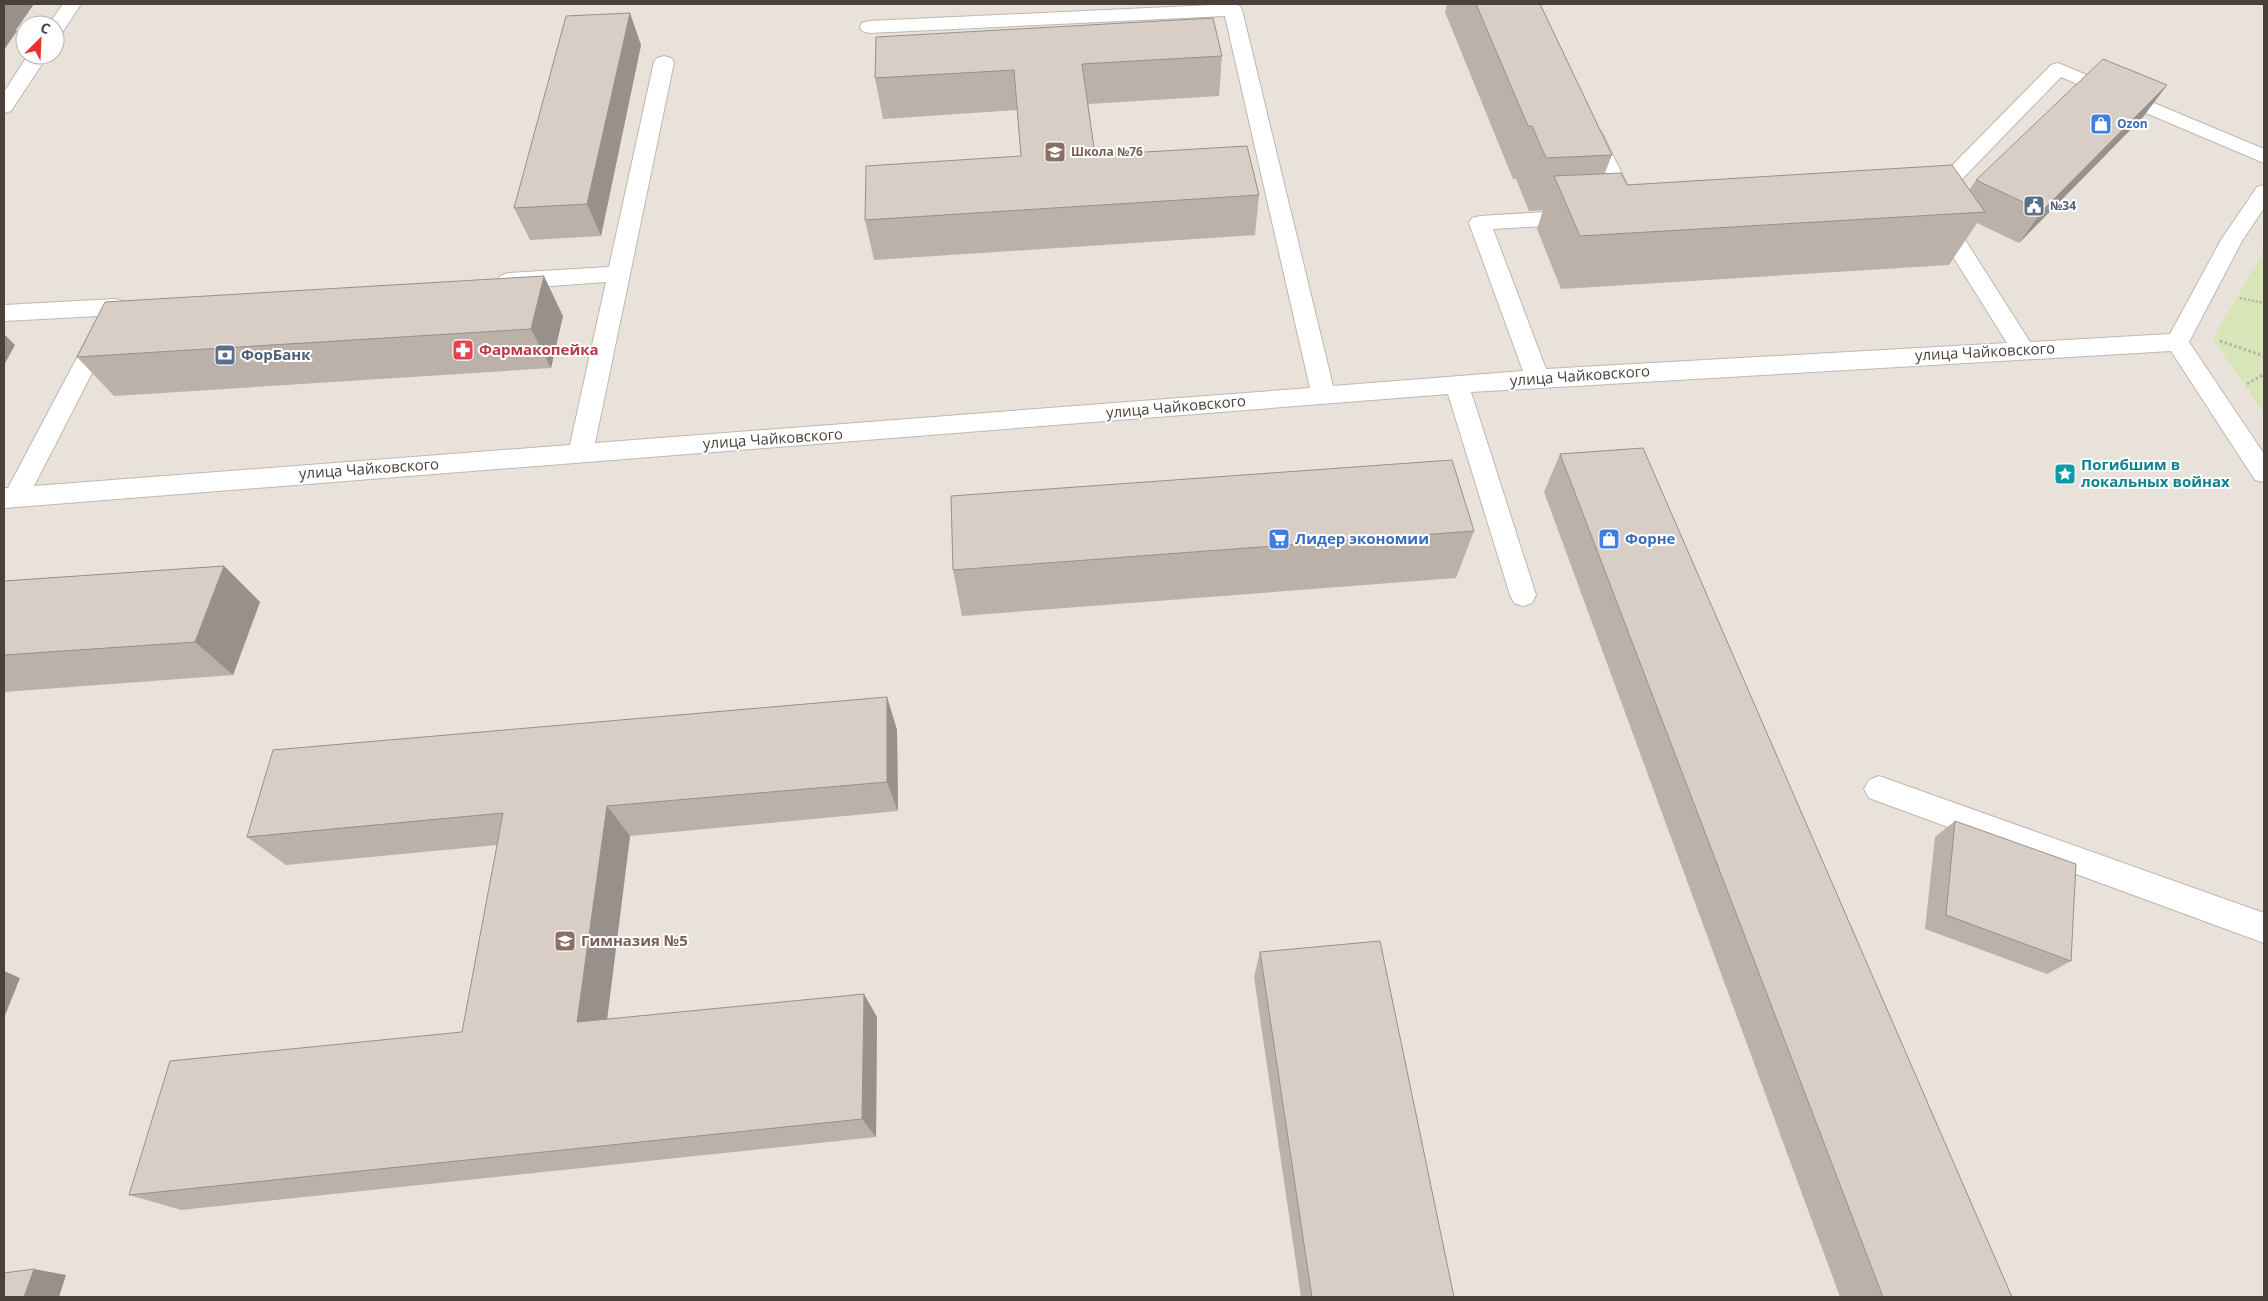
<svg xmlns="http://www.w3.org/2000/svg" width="2268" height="1301" font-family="'Open Sans',sans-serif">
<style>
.residential{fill:#e8e2da;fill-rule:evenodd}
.green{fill:#d7e5b8}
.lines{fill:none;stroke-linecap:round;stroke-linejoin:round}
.minor-casing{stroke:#c0b7af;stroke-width:2}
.path-far1{stroke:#c0b1a1;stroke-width:2.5;stroke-dasharray:2 2;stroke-linecap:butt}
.path{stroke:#c0b1a1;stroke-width:3;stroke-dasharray:2.5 2.5;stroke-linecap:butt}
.minor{fill:#fff;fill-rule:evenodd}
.wall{fill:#bbb1a9}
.shaded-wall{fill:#98908a}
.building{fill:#d9cec5;stroke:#98908a}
.labels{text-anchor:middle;stroke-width:4;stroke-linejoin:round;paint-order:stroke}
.far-shop-label{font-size:12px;font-weight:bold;fill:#366cbe;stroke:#fff;text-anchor:start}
.far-education-label{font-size:12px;font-weight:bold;fill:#785e54;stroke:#fff;text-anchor:start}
.far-service-label{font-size:12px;font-weight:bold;fill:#4e5e75;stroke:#fff;text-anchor:start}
.health-label{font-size:15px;font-weight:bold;fill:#be3a42;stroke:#fff;text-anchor:start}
.street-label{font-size:15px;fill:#49413a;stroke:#fff}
.service-label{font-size:15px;font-weight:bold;fill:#4e5e75;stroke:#fff;text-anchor:start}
.culture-label{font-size:15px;font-weight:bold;fill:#0d838f;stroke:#fff;text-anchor:start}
.shop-label{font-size:15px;font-weight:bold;fill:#366cbe;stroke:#fff;text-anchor:start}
.education-label{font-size:15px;font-weight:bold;fill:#785e54;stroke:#fff;text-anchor:start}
</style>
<rect width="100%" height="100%" fill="#f5f1ec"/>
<path class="residential" d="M4,4H2264V1297H4ZM25,25H55V55H25Z"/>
<polygon class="green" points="2264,251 2264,413 2213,339"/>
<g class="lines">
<g class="minor-casing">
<g id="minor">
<polygon points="63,4 81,4 62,33 55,35 55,25 48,25"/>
<polygon points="1233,4 1240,6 1242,10 1333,386 1523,371 1469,223 1472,218 1480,216 1576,210 1584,212 1587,217 1584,222 1576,224 1493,229 1546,369 2007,343 1929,218 1932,213 1940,211 1948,213 2030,342 2170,334 2221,240 2257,187 2264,185 2264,208 2242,241 2189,342 2264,454 2264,482 2255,480 2171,351 1471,392 1536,595 1532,603 1523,606 1514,603 1510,595 1448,394 4,508 4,488 8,488 99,316 4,321 4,305 115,299 123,301 126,307 34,486 570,445 606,282 508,289 500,286 497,281 500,276 508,273 609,267 654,62 657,58 664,56 671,58 674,62 595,443 1310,388 1225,16 869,33 862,31 860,27 862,23 869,21"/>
<polygon points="28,55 48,55 11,111 4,113 4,92"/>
<polygon points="2058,63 2264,149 2264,163 2061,77 1937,205 1930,207 1923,205 1919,200 1923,195 2051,65"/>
<polygon points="1592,127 1599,129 1602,133 1638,207 1635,212 1627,214 1619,212 1616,207 1582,133 1585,129"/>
<polygon points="1879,776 2264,913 2264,943 1869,798 1864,789 1869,780"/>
</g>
</g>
<polyline class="path-far1" points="2240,298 2264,303"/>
<g class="path">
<polyline points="2220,341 2264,356"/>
<polyline points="2247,384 2264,374"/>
</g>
<use href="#minor" class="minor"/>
</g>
<g class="wall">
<polygon points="1447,4 1540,4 1612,155 1605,173 1627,185 1969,190 1976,180 2167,85 2143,117 2019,243 1977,223 1949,265 1561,289 1537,229 1543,210 1529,211 1516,179 1513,179 1445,12"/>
<polygon points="876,37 1222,56 1219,96 1088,104 1095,155 1259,195 1255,235 874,260 865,220 1021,156 1017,110 883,119 875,78"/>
<polygon points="641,45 601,236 530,240 514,208"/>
<polygon points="563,316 551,368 114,396 77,357"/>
<polygon points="1560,454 2012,1297 1840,1297 1544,492"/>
<polygon points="1474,531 1456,578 962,616 953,570"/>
<polygon points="224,566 260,602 233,675 4,692 4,581"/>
<polygon points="887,697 897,730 898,811 630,836 607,1019 877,1017 876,1137 181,1210 129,1195 462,1032 497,845 286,865 247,837"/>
<polygon points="1955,821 2071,961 2047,974 1925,929 1935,837"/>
<polygon points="1260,952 1454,1297 1301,1297 1254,977"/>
</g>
<g class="shaded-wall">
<polygon points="4,4 34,4 16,30 17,31 4,50"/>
<polygon points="630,13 641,45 601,236 587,204"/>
<polygon points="2167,85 2143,117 2019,243 2042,211"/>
<polygon points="544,276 563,316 551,368 531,329"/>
<polygon points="4,334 15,345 4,365"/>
<polygon points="224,566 260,602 233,675 195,642"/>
<polygon points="887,697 897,730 898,811 887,782"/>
<polygon points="607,806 630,836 604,1044 577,1022"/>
<polygon points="4,971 20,978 4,1018"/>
<polygon points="864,994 877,1017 876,1137 862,1119"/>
<polygon points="34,1269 66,1275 59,1297 24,1297"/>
</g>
<g class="building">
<polygon points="1476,4 1540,4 1612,155 1546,158 1532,126 1528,126"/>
<polygon points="630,13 587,204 514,208 566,16"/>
<polygon points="1213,18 1222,56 1082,64 1095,155 1247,146 1259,195 865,220 866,166 1021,156 1014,70 875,78 876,37"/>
<polygon points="2103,59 2167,85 2042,211 1976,180"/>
<polygon points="1952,165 1985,212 1580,236 1554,176 1621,173 1627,185"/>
<polygon points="544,276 531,329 77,357 105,302"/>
<polygon points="1643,448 2012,1297 1883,1297 1560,454"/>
<polygon points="1452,460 1474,531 953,570 951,496"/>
<polygon points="224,566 195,642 4,655 4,581"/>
<polygon points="887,697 887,782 607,806 577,1022 864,994 862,1119 129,1195 170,1061 462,1032 503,813 247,837 273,750"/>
<polygon points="1955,821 2076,864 2071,961 1946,915"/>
<polygon points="1380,941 1454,1297 1312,1297 1260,952"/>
<polygon points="34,1269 24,1297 4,1297 4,1273"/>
</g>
<defs>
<g id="shop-square" transform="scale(1.125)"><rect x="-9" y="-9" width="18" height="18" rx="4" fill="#3f7fe0" stroke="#fff"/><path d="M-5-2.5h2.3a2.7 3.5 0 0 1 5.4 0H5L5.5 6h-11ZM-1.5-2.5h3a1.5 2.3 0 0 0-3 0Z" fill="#fff"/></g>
<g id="school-square" transform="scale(1.125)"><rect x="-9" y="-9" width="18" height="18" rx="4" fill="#8d6e63" stroke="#fff"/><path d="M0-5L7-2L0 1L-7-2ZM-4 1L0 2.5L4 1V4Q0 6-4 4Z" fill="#fff"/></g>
<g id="civic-square" transform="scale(1.125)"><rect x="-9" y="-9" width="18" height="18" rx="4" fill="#5c6f8a" stroke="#fff"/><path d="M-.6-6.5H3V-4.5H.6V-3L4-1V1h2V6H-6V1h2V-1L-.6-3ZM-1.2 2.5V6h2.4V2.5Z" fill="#fff"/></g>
<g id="pharmacy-square" transform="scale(1.125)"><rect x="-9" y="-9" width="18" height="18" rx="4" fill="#e0444e" stroke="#fff"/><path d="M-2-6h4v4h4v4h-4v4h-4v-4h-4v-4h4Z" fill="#fff"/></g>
<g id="bank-square" transform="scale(1.125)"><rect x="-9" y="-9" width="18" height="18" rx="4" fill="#5c6f8a" stroke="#fff"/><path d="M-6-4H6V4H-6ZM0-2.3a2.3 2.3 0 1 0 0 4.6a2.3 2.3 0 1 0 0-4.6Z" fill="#fff"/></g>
<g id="sight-square" transform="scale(1.125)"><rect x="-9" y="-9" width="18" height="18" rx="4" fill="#0f9aa8" stroke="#fff"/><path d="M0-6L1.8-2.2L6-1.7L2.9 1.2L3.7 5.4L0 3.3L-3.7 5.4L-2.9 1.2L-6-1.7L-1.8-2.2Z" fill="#fff"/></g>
<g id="supermarket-square" transform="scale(1.125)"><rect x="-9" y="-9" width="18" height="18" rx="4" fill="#3f7fe0" stroke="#fff"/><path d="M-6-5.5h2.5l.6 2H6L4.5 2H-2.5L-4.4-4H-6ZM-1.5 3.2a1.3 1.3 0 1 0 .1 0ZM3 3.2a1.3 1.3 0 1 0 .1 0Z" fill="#fff"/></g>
</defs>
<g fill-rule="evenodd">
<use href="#shop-square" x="2101" y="124"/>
<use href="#school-square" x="1055" y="152"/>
<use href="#civic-square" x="2034" y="206"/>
<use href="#pharmacy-square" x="463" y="350"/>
<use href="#bank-square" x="225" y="355"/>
<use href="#sight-square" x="2065" y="474"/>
<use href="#supermarket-square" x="1279" y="539"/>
<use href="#shop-square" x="1609" y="539"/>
<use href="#school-square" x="565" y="941"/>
</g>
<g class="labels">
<g class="far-shop-label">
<text x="2117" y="128">Ozon</text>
</g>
<g class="far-education-label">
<text x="1071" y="156">Школа №76</text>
</g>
<g class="far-service-label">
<text x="2050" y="210">№34</text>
</g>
<g class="health-label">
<text x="479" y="355">Фармакопейка</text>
</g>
<g class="street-label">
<text transform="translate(1985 352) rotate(-3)" y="5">улица Чайковского</text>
<text transform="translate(1580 376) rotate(-4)" y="5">улица Чайковского</text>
<text transform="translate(1176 407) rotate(-5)" y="5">улица Чайковского</text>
<text transform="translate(773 439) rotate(-4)" y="5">улица Чайковского</text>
<text transform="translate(369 469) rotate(-4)" y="5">улица Чайковского</text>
</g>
<g class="service-label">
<text x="241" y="360">ФорБанк</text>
</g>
<g class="culture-label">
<text x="2081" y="470">Погибшим в<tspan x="2081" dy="17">локальных войнах</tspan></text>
</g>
<g class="shop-label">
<text x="1295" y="544">Лидер экономии</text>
<text x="1625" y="544">Форне</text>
</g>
<g class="education-label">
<text x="581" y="946">Гимназия №5</text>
</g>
</g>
<rect width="2268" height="1301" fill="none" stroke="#49413a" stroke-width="10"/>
<g transform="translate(40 40) rotate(24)"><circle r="24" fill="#ffffff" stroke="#b6b3b0"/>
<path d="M0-4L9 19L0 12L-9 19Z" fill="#e9322f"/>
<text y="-8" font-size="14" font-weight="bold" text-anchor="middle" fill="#49413a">С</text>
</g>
</svg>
